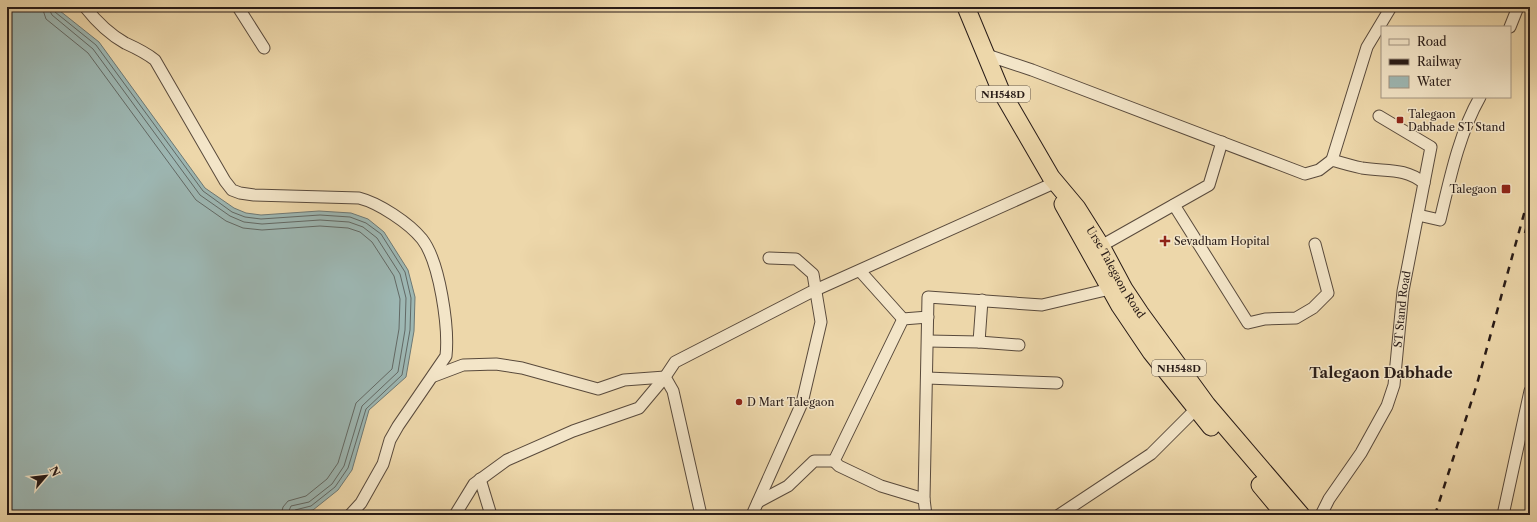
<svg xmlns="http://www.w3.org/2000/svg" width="1537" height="522" font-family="'Libre Caslon Text',serif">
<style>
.water{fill:#9db7b3;stroke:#6e7975}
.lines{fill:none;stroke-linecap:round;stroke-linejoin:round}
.shore{stroke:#626965;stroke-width:1}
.minor-casing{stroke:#594a3c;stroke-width:13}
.highway-casing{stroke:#281b17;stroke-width:19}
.minor{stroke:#f3e5c8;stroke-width:11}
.highway{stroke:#edd7aa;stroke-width:17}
.rail{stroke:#281b17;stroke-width:2.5;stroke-dasharray:7 7;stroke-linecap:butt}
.poi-dot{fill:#8f2418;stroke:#f3e5c8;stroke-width:1.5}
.labels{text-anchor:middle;stroke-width:3;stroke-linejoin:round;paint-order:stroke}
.shield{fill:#f3e5c8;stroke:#65584c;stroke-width:1}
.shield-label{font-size:10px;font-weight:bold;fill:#281b17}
.poi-label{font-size:11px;fill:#281b17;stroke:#f3e5c8;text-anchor:start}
.street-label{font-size:11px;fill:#281b17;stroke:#f3e5c8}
.district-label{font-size:15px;font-weight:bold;fill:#281b17;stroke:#f3e5c8}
</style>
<rect width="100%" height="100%" fill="#edd7aa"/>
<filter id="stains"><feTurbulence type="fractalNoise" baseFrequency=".005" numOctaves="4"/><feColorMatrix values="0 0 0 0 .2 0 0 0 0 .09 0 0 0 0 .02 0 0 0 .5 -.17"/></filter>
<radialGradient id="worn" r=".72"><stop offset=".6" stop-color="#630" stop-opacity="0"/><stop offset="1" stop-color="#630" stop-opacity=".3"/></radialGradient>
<polygon class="water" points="7,7 55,7 99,42 205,188 234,208 246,213 261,215 319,211 351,213 368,219 384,232 408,270 415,297 414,331 406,377 369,410 352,470 338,490 313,510 286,515 7,515"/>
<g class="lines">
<g class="shore">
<polyline points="42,7 46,19 88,53 196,200 226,221 243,228 262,230 320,226 348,228 360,232 372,242 394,276 400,299 399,329 392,369 356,403 338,463 327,479 306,496 288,501 283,507 281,515"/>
<polyline points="48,7 52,15 93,49 200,195 230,216 244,222 262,224 320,220 349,222 363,227 377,238 400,274 406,298 405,330 398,372 362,406 344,466 332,484 309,502 291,506 287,515"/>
<polyline points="53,7 55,12 96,45 203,191 232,212 245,217 261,219 320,215 350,217 366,223 381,234 405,272 411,298 410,330 402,375 366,409 348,468 335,487 311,506 295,510 292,515"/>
</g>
<g class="minor-casing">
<g id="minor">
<path d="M85,7C96,21 109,34 125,43C136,48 145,52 155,60L225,181L232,190L240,193L254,195L359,198C379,203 409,223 422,239C440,262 449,328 446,356L398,426L390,440L383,464L361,503L350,515"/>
<polyline points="238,7 264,48"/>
<polyline points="1510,27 1518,7"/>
<path d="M984,54L1032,70L1305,174L1319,170L1332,160C1342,163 1352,166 1362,168C1386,172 1404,167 1424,183"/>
<polyline points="1332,160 1367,47 1391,7"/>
<polyline points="1174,205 1248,323 1265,319 1296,318 1313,308 1328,293 1315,244"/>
<path d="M1418,215L1440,220C1450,178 1459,134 1480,97"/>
<polyline points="1101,246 1209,185 1222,142"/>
<polyline points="860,271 903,319"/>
<polyline points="928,341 979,342 982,300"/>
<polyline points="979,342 1019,345"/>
<polyline points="434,376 463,365 496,364 522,368 598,389 624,380 665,377"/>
<polyline points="927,378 1057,383"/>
<polyline points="480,479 491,515"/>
<polyline points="924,499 881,486 839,466 834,461 903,319 928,317"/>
<polyline points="758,502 788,486 814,461 834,461"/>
<polyline points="455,515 474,484 507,460 573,431 639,408 665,377"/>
<polyline points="701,515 673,391 665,377 675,362 811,292 1054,183"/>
<polyline points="752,515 802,403 821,322 813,274 796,259 769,258"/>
<polyline points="926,515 924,499 928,297 1042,305 1110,289"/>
<polyline points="1059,515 1151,454 1200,405"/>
<path id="s1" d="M1321,515L1329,499L1361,453L1387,406L1394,385L1403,291L1431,147L1379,116"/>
<polyline points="1503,515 1530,391"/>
</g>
</g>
<g class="highway-casing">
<g id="highway">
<path id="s2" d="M966,7L1000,89L1051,177L1077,208L1101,246L1124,289L1140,313L1207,405L1301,515"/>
<polyline points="1063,204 1120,306 1151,352 1211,427"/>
<polyline points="1260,485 1285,515"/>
</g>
</g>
<use href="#minor" class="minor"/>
<use href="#highway" class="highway"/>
<g class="rail">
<polyline points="1525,233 1530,214"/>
<polyline points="1435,515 1477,384 1530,192"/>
</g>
</g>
<g class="poi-dot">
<rect x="1396" y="116" width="8" height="8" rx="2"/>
<rect x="1501" y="184" width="10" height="10" rx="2"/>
<path d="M1163 235h4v4h4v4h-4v4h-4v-4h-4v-4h4z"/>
<circle cx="739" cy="402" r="4"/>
</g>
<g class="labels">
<g class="shield">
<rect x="976" y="86" width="54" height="16" rx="3"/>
<rect x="1152" y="360" width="54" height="16" rx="3"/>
</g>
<g class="shield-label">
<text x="1003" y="98">NH548D</text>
<text x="1179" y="372">NH548D</text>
</g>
<g class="poi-label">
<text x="1408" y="118">Talegaon<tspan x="1408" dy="13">Dabhade ST Stand</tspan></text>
<text x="1497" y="193" text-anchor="end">Talegaon</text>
<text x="1174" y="245">Sevadham Hopital</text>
<text x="747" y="406">D Mart Talegaon</text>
</g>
<g class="street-label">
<text dy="4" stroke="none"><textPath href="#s2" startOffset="306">Urse Talegaon Road</textPath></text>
<text dy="4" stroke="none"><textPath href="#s1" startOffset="226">ST Stand Road</textPath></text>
</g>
<g class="district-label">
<text x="1381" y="378">Talegaon Dabhade</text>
</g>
</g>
<rect width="1537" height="522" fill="none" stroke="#edd7aa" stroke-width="24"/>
<rect x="8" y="8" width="1521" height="506" fill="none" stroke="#281b17" stroke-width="2"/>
<rect x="12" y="12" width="1513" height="498" fill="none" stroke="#281b17"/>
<rect x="1381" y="26" width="130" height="72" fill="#f3e5c8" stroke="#a29481"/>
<rect x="1389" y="39" width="20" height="6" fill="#f3e5c8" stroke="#a29481"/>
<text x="1417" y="46" font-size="12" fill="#281b17">Road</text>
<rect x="1389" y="59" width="20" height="6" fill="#281b17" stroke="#a29481"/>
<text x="1417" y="66" font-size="12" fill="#281b17">Railway</text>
<rect x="1389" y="76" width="20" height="12" fill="#9db7b3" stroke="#a29481"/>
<text x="1417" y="86" font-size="12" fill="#281b17">Water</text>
<g transform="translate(46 476) rotate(62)" stroke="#f3e5c8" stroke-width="3" paint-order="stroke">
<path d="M0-3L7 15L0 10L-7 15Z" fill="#281b17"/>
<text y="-6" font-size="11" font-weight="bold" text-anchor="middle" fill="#281b17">N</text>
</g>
<rect width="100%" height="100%" filter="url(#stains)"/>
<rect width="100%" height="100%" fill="url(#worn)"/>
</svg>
